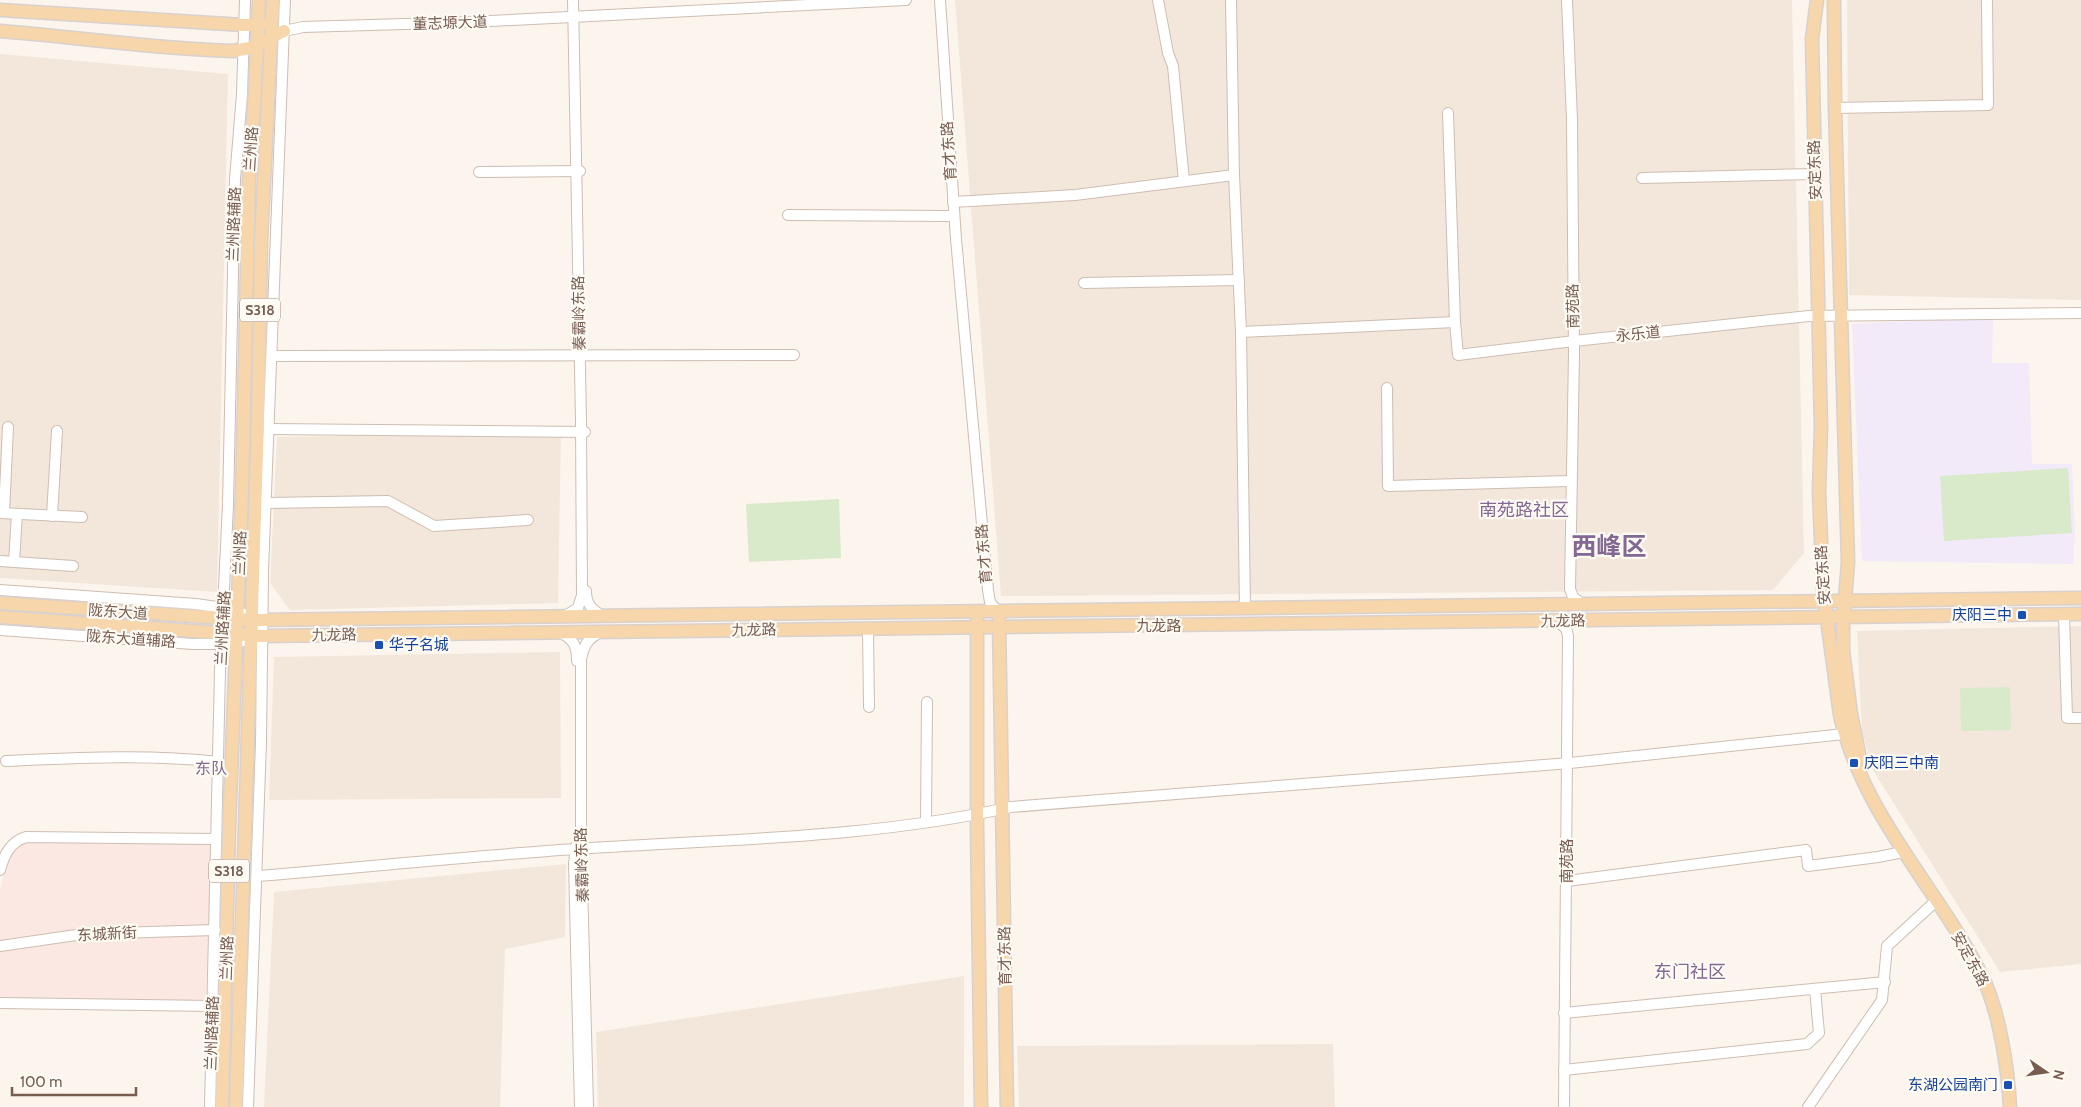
<svg xmlns="http://www.w3.org/2000/svg" width="2081" height="1107" font-family="Cabin,'Noto Sans SC',sans-serif">
<style>
.residential{fill:#f3e7db}
.commercial{fill:#fbe8e2}
.education{fill:#f2e9f9}
.green{fill:#d9eacb}
.lines{fill:none;stroke-linecap:round;stroke-linejoin:round}
.minor-casing{stroke:#cebdb2;stroke-width:12}
.major-casing{stroke:#d9d1ce;stroke-width:15}
.minor{stroke:#fff;stroke-width:10}
.major{stroke:#f6d6aa;stroke-width:12}
.transit-dot{fill:#1a4fb4;stroke:#fefaf4;stroke-width:2}
.labels{text-anchor:middle;stroke-width:4.5;stroke-linejoin:round;paint-order:stroke}
.shield{fill:#fefaf4;stroke:#a08b81;stroke-width:1}
.shield-label{font-size:14px;font-weight:bold;fill:#775c50}
.street-label{font-size:15px;fill:#775c50;stroke:#fefaf4}
.transit-label{font-size:15px;fill:#164399;stroke:#fefaf4;text-anchor:end}
.neighbourhood-label{font-size:16px;fill:#826892;stroke:#fefaf4}
.quarter-label{font-size:18px;fill:#826892;stroke:#fefaf4}
.town-label{font-size:25px;font-weight:bold;fill:#826892;stroke:#fefaf4}
</style>
<rect width="100%" height="100%" fill="#fcf5ed"/>
<g class="residential">
<polygon points="955,0 1792,0 1804,553 1773,590 1001,596"/>
<polygon points="1847,0 2081,0 2081,300 1849,295"/>
<polygon points="0,54 228,74 217,592 0,578"/>
<polygon points="561,432 558,603 290,610 270,583 277,437"/>
<polygon points="2081,626 2081,964 2000,972 1874,772 1862,732 1857,631"/>
<polygon points="560,652 561,798 269,800 274,657"/>
<polygon points="566,864 565,937 505,949 500,1107 264,1107 274,892"/>
<polygon points="964,976 964,1107 598,1107 596,1032"/>
<polygon points="1333,1044 1335,1107 1019,1107 1017,1046"/>
</g>
<polygon class="commercial" points="25,837 211,843 206,1002 0,1000 0,890 9,852"/>
<polygon class="education" points="1993,317 1992,363 2029,363 2032,464 2072,464 2075,532 2073,564 1862,561 1852,324"/>
<g class="green">
<polygon points="2068,468 2072,533 1944,541 1940,476"/>
<polygon points="839,499 841,558 749,562 746,504"/>
<polygon points="2010,687 2011,730 1961,731 1960,688"/>
</g>
<g class="lines">
<g class="minor-casing">
<g id="minor">
<polyline points="940,0 956,239 988,590 990,602 997,611"/>
<polyline points="1158,0 1168,53 1173,66 1184,181"/>
<polyline points="1231,0 1234,175 1241,332 1245,609"/>
<polyline points="1567,0 1572,120 1574,353 1570,589 1573,597 1583,605"/>
<polyline points="284,31 303,27 471,22 906,0"/>
<polyline points="1835,108 1988,105 1987,0"/>
<polyline points="1448,113 1455,322 1458,355 1574,341 1809,316 2081,313"/>
<polyline points="479,172 580,171"/>
<polyline points="1642,178 1815,174"/>
<polyline points="953,202 1075,195 1234,175"/>
<polyline points="788,215 949,216"/>
<polyline points="1084,283 1239,280"/>
<polyline points="1241,332 1455,322"/>
<polyline points="272,356 794,355"/>
<polyline points="1387,388 1388,486 1570,481"/>
<polyline points="270,429 585,432"/>
<polyline points="266,503 388,501 434,526 528,520"/>
<polyline points="0,513 82,517"/>
<polyline points="4,513 8,427"/>
<polyline points="52,516 57,431"/>
<polyline points="0,561 73,566"/>
<polyline points="14,562 17,514"/>
<polyline points="0,590 196,604 224,608 244,614"/>
<path d="M586,591C586,604 592,610 603,616"/>
<polyline points="2064,614 2067,718 2081,718"/>
<polyline points="565,616 578,608 582,595 581,420 573,0"/>
<polyline points="1556,621 1566,628 1568,636 1564,1107"/>
<polyline points="868,629 869,707"/>
<polyline points="0,630 193,644 222,644 243,641"/>
<path d="M559,632C574,639 577,646 577,661"/>
<path d="M6,761C77,758 148,754 219,762"/>
<polyline points="926,822 927,702"/>
<polyline points="576,846 574,864 580,1107"/>
<path d="M0,870C4,855 10,842 26,837L216,839"/>
<path d="M257,876C368,867 479,855 591,848C731,839 873,838 1011,807L1570,763L1844,734"/>
<polyline points="1567,881 1806,850 1808,866 1878,857 1903,852"/>
<polyline points="0,946 83,934 215,930"/>
<polyline points="0,1003 213,1006"/>
<polyline points="1564,1013 1885,982"/>
<polyline points="1564,1070 1807,1044 1819,1033 1815,989"/>
<polyline points="210,1107 220,671 228,504 235,179 242,94 245,0"/>
<polyline points="248,1107 261,742 263,571 285,0"/>
<path d="M588,1107L581,844V659C584,645 588,638 601,632"/>
<polyline points="1808,1107 1882,1000 1887,946 1936,901"/>
</g>
</g>
<g class="major-casing">
<g id="major">
<path d="M1817,0L1812,39L1821,427L1819,491L1823,590L1840,715C1862,814 1936,886 1981,974C1999,1009 2008,1068 2010,1107"/>
<polyline points="1834,0 1835,108 1848,562 1843,625 1843,651 1851,714 1860,758"/>
<polyline points="0,10 244,25 264,24"/>
<path d="M0,31C78,37 155,49 233,51L250,48L284,31"/>
<polyline points="0,603 251,620 2081,598"/>
<polyline points="0,617 261,636 2081,614"/>
<polyline points="999,619 1007,1107"/>
<polyline points="977,620 977,828 981,1107"/>
<polyline points="222,1107 229,829 242,493 249,179 255,90 259,0"/>
<polyline points="236,1107 258,420 261,241 273,0"/>
</g>
</g>
<use href="#minor" class="minor"/>
<use href="#major" class="major"/>
</g>
<g class="transit-dot">
<rect x="2017" y="610" width="10" height="10" rx="2.5"/>
<rect x="374" y="640" width="10" height="10" rx="2.5"/>
<rect x="1849" y="758" width="10" height="10" rx="2.5"/>
<rect x="2003" y="1080" width="10" height="10" rx="2.5"/>
</g>
<g class="labels">
<g class="shield">
<rect x="240" y="298.5" width="40" height="23" rx="4"/>
<rect x="209" y="859.5" width="40" height="23" rx="4"/>
</g>
<g class="shield-label">
<text x="260" y="315">S318</text>
<text x="229" y="876">S318</text>
</g>
<g class="street-label">
<text transform="translate(450 23) rotate(-2)" y="5">董志塬大道</text>
<text transform="translate(251 149) rotate(-86)" y="5">兰州路</text>
<text transform="translate(949 151) rotate(-94)" y="5">育才东路</text>
<text transform="translate(1815 170) rotate(-92)" y="5">安定东路</text>
<text transform="translate(234 224) rotate(-88)" y="5">兰州路辅路</text>
<text transform="translate(1573 306) rotate(-91)" y="5">南苑路</text>
<text transform="translate(579 313) rotate(-91)" y="5">秦霸岭东路</text>
<text transform="translate(1638 334) rotate(-6)" y="5">永乐道</text>
<text transform="translate(240 553) rotate(-88)" y="5">兰州路</text>
<text transform="translate(984 554) rotate(-95)" y="5">育才东路</text>
<text transform="translate(1823 575) rotate(-94)" y="5">安定东路</text>
<text transform="translate(118 612) rotate(4)" y="5">陇东大道</text>
<text transform="translate(1563 621) rotate(-1)" y="5">九龙路</text>
<text x="1159" y="631">九龙路</text>
<text transform="translate(223 628) rotate(-87)" y="5">兰州路辅路</text>
<text transform="translate(754 630) rotate(-1)" y="5">九龙路</text>
<text transform="translate(334 635) rotate(-1)" y="5">九龙路</text>
<text transform="translate(131 639) rotate(4)" y="5">陇东大道辅路</text>
<text transform="translate(1567 861) rotate(-90)" y="5">南苑路</text>
<text transform="translate(582 865) rotate(-92)" y="5">秦霸岭东路</text>
<text transform="translate(107 934) rotate(-3)" y="5">东城新街</text>
<text transform="translate(1005 956) rotate(-91)" y="5">育才东路</text>
<text transform="translate(227 958) rotate(-88)" y="5">兰州路</text>
<text transform="translate(1970 959) rotate(61)" y="5">安定东路</text>
<text transform="translate(212 1033) rotate(-88)" y="5">兰州路辅路</text>
</g>
<g class="transit-label">
<text x="2012" y="620">庆阳三中</text>
<text x="389" y="650" text-anchor="start">华子名城</text>
<text x="1864" y="768" text-anchor="start">庆阳三中南</text>
<text x="1998" y="1090">东湖公园南门</text>
</g>
<g class="neighbourhood-label">
<text x="211" y="774">东队</text>
</g>
<g class="quarter-label">
<text x="1524" y="516">南苑路社区</text>
<text x="1690" y="978">东门社区</text>
</g>
<g class="town-label">
<text x="1609" y="555">西峰区</text>
</g>
</g>
<g transform="translate(2046 1072) rotate(103)" stroke="#fefaf4" stroke-width="4" paint-order="stroke">
<path d="M0-4L9 19L0 12L-9 19Z" fill="#775c50"/>
<text y="-8" font-size="14" font-weight="bold" text-anchor="middle" fill="#775c50">N</text>
</g>
<path d="M12 1087v8h124v-8" fill="none" stroke="#775c50" stroke-width="2.5"/>
<text x="20" y="1087" font-size="15" fill="#775c50" stroke="#fefaf4" stroke-width="4" paint-order="stroke">100 m</text>
</svg>
